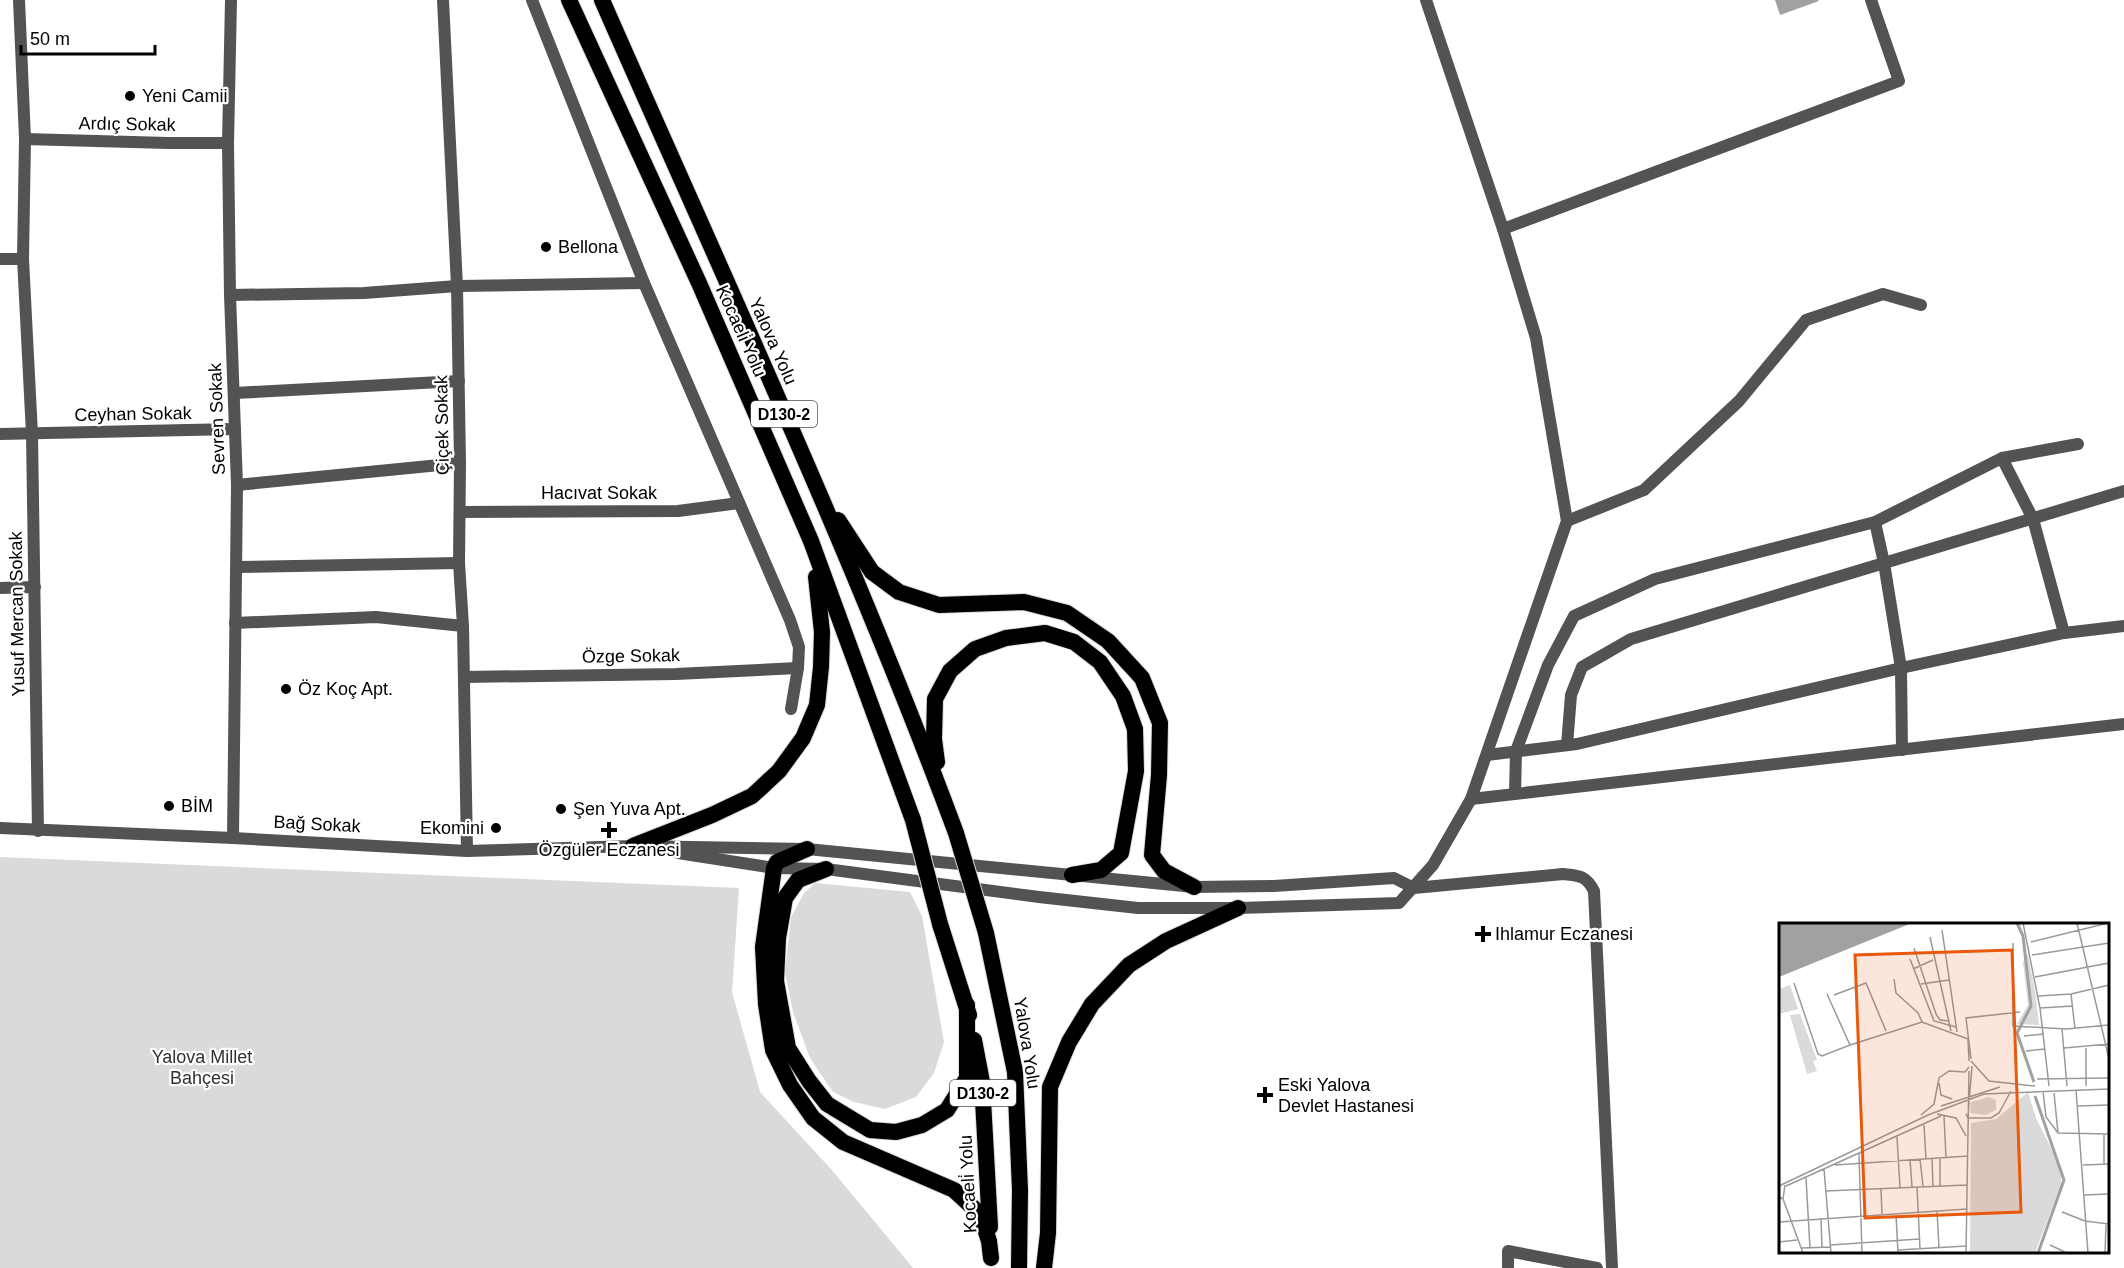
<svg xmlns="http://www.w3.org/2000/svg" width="2124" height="1268" font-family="Helvetica,sans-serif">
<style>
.green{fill:#dadada}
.water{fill:#a1a1a1}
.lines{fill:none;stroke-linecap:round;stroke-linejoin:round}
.trunk-casing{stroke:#dbdbdb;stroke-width:18}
.minor{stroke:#535353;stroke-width:12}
.trunk{stroke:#000;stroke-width:16}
.trunk-bridge-casing{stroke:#dbdbdb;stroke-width:18;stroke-linecap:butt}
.trunk-bridge{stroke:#000;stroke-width:16}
.poi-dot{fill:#000;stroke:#fff;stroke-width:2}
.labels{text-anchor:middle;stroke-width:4.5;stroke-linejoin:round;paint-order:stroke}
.shield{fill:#fff;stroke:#4c4c4c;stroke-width:1.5}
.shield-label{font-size:16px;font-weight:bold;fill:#000}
.poi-label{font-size:18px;fill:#000;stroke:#fff;text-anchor:start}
.street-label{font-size:18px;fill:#000;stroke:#fff}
.park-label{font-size:18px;fill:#313131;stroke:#fff}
.inset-river{fill:none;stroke:#a1a1a1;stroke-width:3}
.inset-road{fill:none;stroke:#999;stroke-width:1.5}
.view{fill:#e8590c;fill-opacity:0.15;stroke:#e8590c;stroke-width:3}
.inset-edge{fill:none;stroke:#000;stroke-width:3}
</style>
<rect width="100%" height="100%" fill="#fff"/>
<g class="green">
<polygon points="0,857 739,888 732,992 760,1092 831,1169 913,1268 0,1268"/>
<polygon points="815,883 910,892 922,916 944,1042 934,1073 916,1097 885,1109 854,1102 833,1092 810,1058 793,1012 785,972 791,917 804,893"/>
</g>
<polygon class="water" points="1775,0 1818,0 1819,1 1780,15"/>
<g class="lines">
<g class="trunk-casing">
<g id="trunk">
<polyline points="569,0 699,283 811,541 913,820"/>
<path d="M602,0C723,276 851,550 956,833"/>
<polyline points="838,520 872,572 899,592 939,605 1024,602 1067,613 1108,641 1142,678 1160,723 1159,775 1152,855 1164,871 1194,887"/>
<polyline points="937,762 934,739 935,699 950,671 975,649 1006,638 1045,633 1074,642 1100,662 1123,696 1135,729 1136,771 1121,853 1101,870 1072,875"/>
<polyline points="633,846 712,815 752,796 779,771 803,738 817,705 821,667 822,632 816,577"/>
<polyline points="807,849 777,862 774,868 763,947 766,1004 773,1050 790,1085 813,1118 843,1142 954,1190 980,1214 989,1241 991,1258"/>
<polyline points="826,869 798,880 785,898 778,938 776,981 788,1048 809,1081 827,1104 870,1130 896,1132 922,1125 947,1110 967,1078 967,1005"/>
<polyline points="940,924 969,1015"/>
<polyline points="986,933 1015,1072 1020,1190 1019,1268"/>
<polyline points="974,1040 982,1082 990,1227"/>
<polyline points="1044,1268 1048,1233 1050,1087 1069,1042 1092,1004 1129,965 1166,941 1238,908"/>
</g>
</g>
<g class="minor">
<polyline points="19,0 25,139 23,259 32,434 38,831"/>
<polyline points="231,0 228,143 230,295 237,485 233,838"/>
<polyline points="443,0 457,286 460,463 459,563 463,626 467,851"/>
<polyline points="532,0 644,283 790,620 799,647 798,668 791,709"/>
<polyline points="25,139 168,143 228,143"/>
<polyline points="1503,229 1899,81 1871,0"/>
<polyline points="0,259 23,259"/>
<polyline points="230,295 364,293 457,286 644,283"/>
<polyline points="235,393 459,381"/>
<polyline points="0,434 235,429"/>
<polyline points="2002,458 2033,519 2064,633"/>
<polyline points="237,485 460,463"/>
<polyline points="460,512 678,511 739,503"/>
<polyline points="1567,521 1644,490 1739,401 1806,320 1883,294 1921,305"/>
<polyline points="1875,522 1884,563 1901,668 1902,750"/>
<polyline points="237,567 459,563"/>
<polyline points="0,588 35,587"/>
<polyline points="235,623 376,617 463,626"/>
<polyline points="464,677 676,674 798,668"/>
<polyline points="1567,745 1571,695 1582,667 1631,639 2124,491"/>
<polyline points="1487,755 1577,744 1901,668 2064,633 2124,626"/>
<polyline points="1515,794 1516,751 1548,665 1574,616 1655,579 1875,522 2002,458 2078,444"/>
<polyline points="1471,799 2124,724"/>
<path d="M0,828L233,838L467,851L633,846L807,849L1194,887L1274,886L1394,878L1414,888L1563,874C1579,876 1586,875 1594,891L1612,1268"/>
<polyline points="678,853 774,868 826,869 1039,897 1138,908 1238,908 1399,903 1433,865 1471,799 1567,521 1536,338 1503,229 1426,0"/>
<polyline points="1508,1268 1508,1251 1597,1268"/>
</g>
<use href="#trunk" class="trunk"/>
<g class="trunk-bridge-casing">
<g id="trunk-bridge">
<polyline points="913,820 940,924"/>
<polyline points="956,833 986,933"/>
</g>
</g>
<use href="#trunk-bridge" class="trunk-bridge"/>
</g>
<g class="poi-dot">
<circle cx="130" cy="96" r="6"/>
<circle cx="546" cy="247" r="6"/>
<circle cx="286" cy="689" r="6"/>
<circle cx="169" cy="806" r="6"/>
<circle cx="561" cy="809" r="6"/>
<circle cx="496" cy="828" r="6"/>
<path d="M606 821h6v6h6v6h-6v6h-6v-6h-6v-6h6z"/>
<path d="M1480 925h6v6h6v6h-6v6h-6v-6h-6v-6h6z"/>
<path d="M1262 1086h6v6h6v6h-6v6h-6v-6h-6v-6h6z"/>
</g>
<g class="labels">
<g class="shield">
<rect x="751" y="401" width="66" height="26" rx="4.5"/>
<rect x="950" y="1080" width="66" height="26" rx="4.5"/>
</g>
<g class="shield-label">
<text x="784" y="420">D130-2</text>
<text x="983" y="1099">D130-2</text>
</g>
<g class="poi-label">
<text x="142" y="102">Yeni Camii</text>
<text x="558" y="253">Bellona</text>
<text x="298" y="695">Öz Koç Apt.</text>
<text x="181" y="812">BİM</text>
<text x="573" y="815">Şen Yuva Apt.</text>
<text x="484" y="834" text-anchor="end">Ekomini</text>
<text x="609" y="856" text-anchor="middle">Özgüler Eczanesi</text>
<text x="1495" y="940">Ihlamur Eczanesi</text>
<text x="1278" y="1091">Eski Yalova<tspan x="1278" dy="21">Devlet Hastanesi</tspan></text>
</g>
<g class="street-label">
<text transform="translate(127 124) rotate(1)" y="6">Ardıç Sokak</text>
<text transform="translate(741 331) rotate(66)" y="6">Kocaeli̇ Yolu</text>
<text transform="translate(773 341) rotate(66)" y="6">Yalova Yolu</text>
<text transform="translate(133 414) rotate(-1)" y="6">Ceyhan Sokak</text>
<text transform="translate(217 419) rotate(-92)" y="6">Sevren Sokak</text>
<text transform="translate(442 425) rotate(-91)" y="6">Çiçek Sokak</text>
<text x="599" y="499">Hacıvat Sokak</text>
<text transform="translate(17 614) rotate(-91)" y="6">Yusuf Mercan Sokak</text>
<text transform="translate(631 656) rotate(-1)" y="6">Özge Sokak</text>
<text transform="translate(317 824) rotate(3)" y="6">Bağ Sokak</text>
<text transform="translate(1027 1043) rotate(81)" y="6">Yalova Yolu</text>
<text transform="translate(968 1184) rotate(-93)" y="6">Kocaeli̇ Yolu</text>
</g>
<g class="park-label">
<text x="202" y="1063">Yalova Millet<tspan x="202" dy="21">Bahçesi</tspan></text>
</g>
</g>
<g transform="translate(1779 923)">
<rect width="330" height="330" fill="#fff"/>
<path d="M249,31L257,74L260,102L238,101L249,82L244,39ZM11,62L19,86L0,91V66ZM21,91L38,137L34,138L38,148L28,151L11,92ZM249,169L257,195L282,245V263L275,280L256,330H191L192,200L217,196ZM210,174L217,177V187L207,192L191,190L192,179Z" fill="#dadada"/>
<path d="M0,0H133L0,54Z" fill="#a1a1a1"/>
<path class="inset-river" d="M238,0L244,13L252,83L238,110L255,159M256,173L285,257L259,330"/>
<path class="inset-road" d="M244,0L261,85L270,163M298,0L330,136M163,7L178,109M151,14L172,108M252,19L329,0M234,20V103L287,106L330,102M135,25L157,91L161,97L170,98M253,32L330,20M131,36L155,98L177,104M134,46L154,37M256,54L330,40M115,56L117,70L139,90L143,99M15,60L39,131L43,133L71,122M142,61L170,57M48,71L71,122L143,99L189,116M292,71L296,106M55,72L87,60L107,108M259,73L292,71L330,62M261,85L294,83M283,106L288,163M245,113L265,111M189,116L190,138M285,125L330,121M307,125V163M247,128L266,126M192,136L187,95L241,89M192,138L210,158L256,163M258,156L330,155M160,160L162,172L173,176M297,167L309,330M264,168L267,194L279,210L330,211M275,170L279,210M162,183L221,164M299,183L330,182M158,191L177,195L187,213M187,191L189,195H212L220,190L232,168M142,192L155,181L160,155L170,148L186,149L190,144M165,193L167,235M189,193L193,143M145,202L147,236M325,212V241M118,214L121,265M80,231L83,330M161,235V263M131,236L133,264M141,236L144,263M153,236L154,263M56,242L189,233M304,242L330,241M45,246L52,330M27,255L31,325M0,263L149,192L205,171L330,166M7,263L162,193M138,264L141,326M102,266L103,291M47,268L188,262M305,272L330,271M0,274L4,276L6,262M4,276L24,330M158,288L160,325M283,289L306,298L330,301M117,291L119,330M42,295L43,325M0,299L188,286M0,319L18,317M51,322L140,316M271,322L288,330M22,325L52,324M119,327L187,323M187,330L190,148M326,330L327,301"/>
<path class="view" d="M233,27L242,289L86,295L76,32Z"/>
<rect width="330" height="330" class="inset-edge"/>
</g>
<path d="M21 45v9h134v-9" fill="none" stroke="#000000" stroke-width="3"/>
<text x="30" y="45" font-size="18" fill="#000000" stroke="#ffffff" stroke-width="4.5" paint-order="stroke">50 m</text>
</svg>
